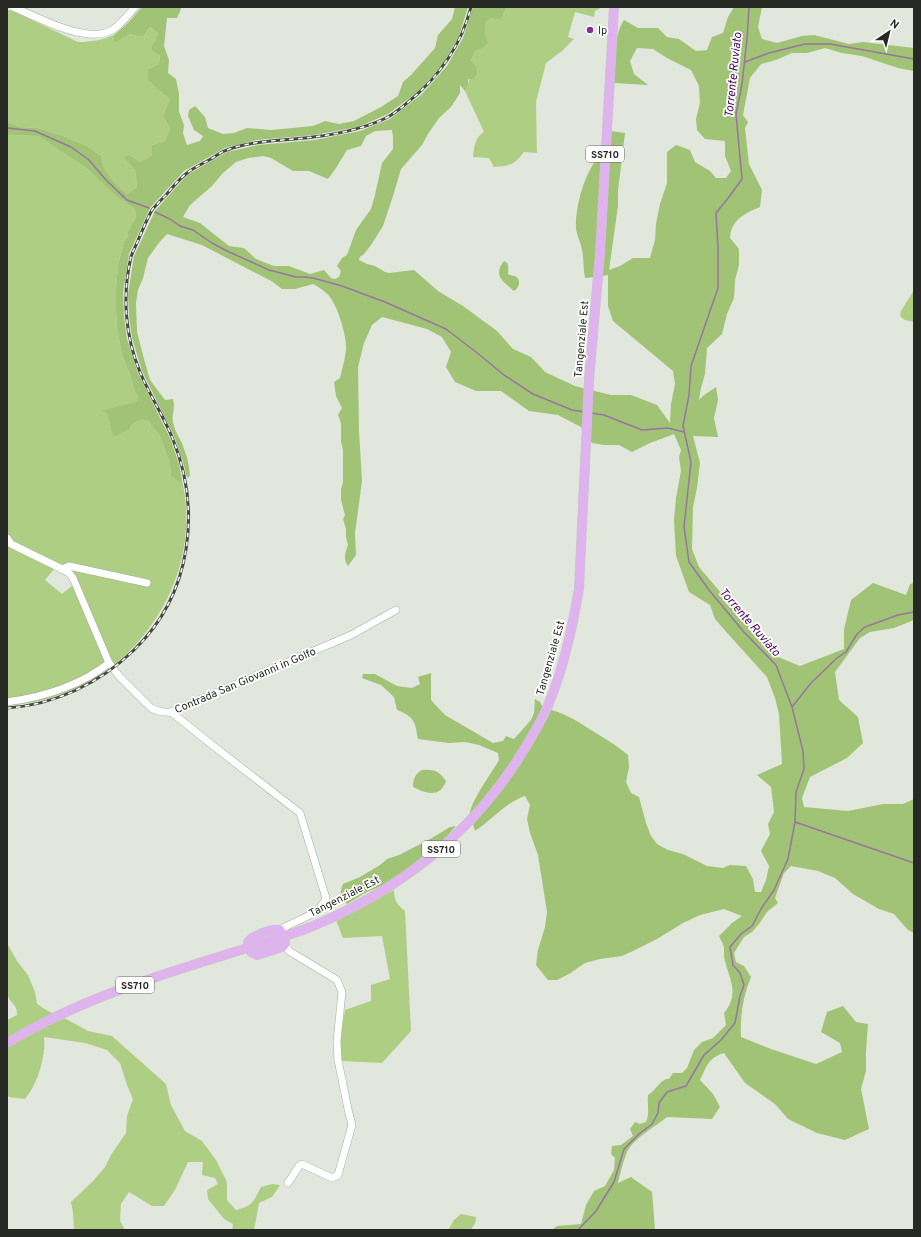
<svg xmlns="http://www.w3.org/2000/svg" width="921" height="1237" font-family="Overpass,sans-serif">
<style>
.green{fill:#aecf83}
.forest{fill:#a1c375;fill-rule:evenodd}
.lines{fill:none;stroke-linecap:round;stroke-linejoin:round}
.stream{stroke:#9875a3;stroke-width:1.5}
.minor-casing{stroke:#a7aca2;stroke-width:8}
.major-casing{stroke:#c7c7c6;stroke-width:10}
.minor{stroke:#fff;stroke-width:7}
.major{stroke:#dfb4ee;stroke-width:9}
.rail-casing{stroke:#464842;stroke-width:3}
.rail{stroke:#fff;stroke-width:1.5;stroke-dasharray:4.5;stroke-linecap:butt}
.major-bridge-casing{stroke:#c7c7c6;stroke-width:10;stroke-linecap:butt}
.major-bridge{stroke:#dfb4ee;stroke-width:9}
.poi-dot{fill:#832e9c;stroke:#fff;stroke-width:1.5}
.labels{text-anchor:middle;stroke-width:3.5;stroke-linejoin:round;paint-order:stroke}
.shield{fill:#fff;stroke:#686966;stroke-width:1}
.shield-label{font-size:10px;font-weight:bold;fill:#272924}
.poi-label{font-size:11px;fill:#272924;stroke:#fff;text-anchor:start}
.street-label{font-size:11px;fill:#272924;stroke:#fff}
.water-label{font-size:12px;font-style:italic;fill:#470359;stroke:#fff}
</style>
<rect width="100%" height="100%" fill="#e1e7dc"/>
<g class="green">
<path d="M506,7H601L599,9L595,11L594,17L575,12L568,37L574,39L562,51L546,63L536,102L537,153L524,152C514,165 510,166 494,167L489,158L473,157C474,147 475,137 484,132L465,91L468,85L471,61L475,51L481,49L486,36L485,32L486,22L491,18L503,15Z"/>
<path d="M7,10L13,11L78,42C91,42 102,40 114,35L113,43L117,42L130,34L143,37L150,27L158,33L156,42L152,45L160,55L159,64L148,69L164,93L170,99L163,116L170,129L165,141L152,145V155L140,162L129,155L135,170L137,187L127,194L115,183L104,168L101,156L87,146L61,135L38,128L21,127L7,122Z"/>
<path d="M7,135L38,136L85,167L118,198L135,209L136,217L128,231V237L124,242L118,265L116,289V310L117,328L122,355L130,374L134,390L138,396L136,402L120,407L107,413L113,436L128,429L132,424L141,418L149,421L152,427L159,434L170,463L171,476L180,481L182,480C198,551 168,621 113,666L74,576L11,543L7,536Z"/>
<polygon points="914,290 914,322 905,320 900,316 901,311"/>
<path d="M7,544L55,568L45,580L62,594L74,584L109,668C83,691 41,703 7,706Z"/>
<path d="M394,890C394,900 397,905 405,911L411,1031L382,1063L342,1061C338,1044 342,1028 345,1010L371,1001V985L390,979L382,936L343,938L336,920Z"/>
<path d="M7,943L17,961L28,975L35,992L37,1004L48,1011L68,1020L88,1031L112,1036L166,1084L171,1105L185,1131L202,1141L216,1160L227,1182V1200L236,1210C253,1206 253,1202 261,1187L272,1184L280,1185L272,1197L259,1203L254,1230H232L233,1224L224,1219L208,1199L207,1190L218,1184L215,1178L202,1175L203,1162H188L175,1190L164,1206H152L129,1192L121,1204L120,1221L125,1230H74L73,1213L71,1202L93,1181L105,1167L111,1155L126,1133L127,1116L133,1099L127,1085L120,1063L107,1050L85,1043L44,1037C44,1041 45,1046 44,1050C42,1067 36,1086 25,1099L9,1097L7,1095V1020L17,1015C17,1003 11,1005 8,996C5,984 7,956 7,943Z"/>
<path d="M461,1214L476,1217C476,1223 474,1226 470,1230H448L454,1220Z"/>
</g>
<g class="forest">
<polygon points="142,7 180,7 181,9 177,18 167,18 164,46 169,60 168,73 176,79 179,94 179,112 184,125 183,133 187,145 200,141 203,136 194,130 188,116 189,110 195,106 205,117 208,128 223,134 234,133 247,128 271,130 313,126 325,121 339,124 354,121 381,107 398,96 403,82 411,75 435,48 438,35 452,19 455,7 468,7 459,36 443,64 419,91 388,114 358,127 314,135 257,140 225,148 184,171 150,208 129,254 123,293 124,317 127,339 138,373 170,438 179,464 182,480 180,482 171,476 170,463 159,434 152,427 149,421 141,419 132,424 129,429 113,437 107,413 101,411 136,402 138,396 134,390 130,374 122,355 117,328 116,310 116,289 118,265 124,242 128,237 128,231 136,217 135,209 118,198 85,167 38,136 7,135 7,122 21,127 38,128 61,135 87,146 101,156 104,168 115,183 127,194 137,187 135,170 124,157 129,155 140,162 152,155 152,145 165,141 170,129 163,116 170,99 148,80 148,69 159,64 160,55 152,50 152,45 156,41 158,33 150,27 143,37 130,34 117,42 113,43 114,35 128,23"/>
<path d="M473,7L506,8L501,19L491,18L486,22L485,32L488,43L481,49L475,51L471,61L476,67L477,75L472,79H468V85L465,91L460,85V93L451,107L439,118L428,134L422,145L401,169L393,196L383,226L371,245L364,254L360,257L359,260L367,264L375,266L385,272L389,273L414,270L438,291L463,306L497,331L513,349L531,357L545,372L575,386L611,395H631L657,405L670,423L671,404L675,384L673,371L613,321L608,306V275L602,276L611,131L625,133L618,191V206L609,270L620,266L633,258H650L655,240L656,224L660,204L667,183V152L676,145L690,150L695,162L710,171L716,178H726L731,171L725,156V141L705,139L697,130L696,119L700,103L699,86L691,70L667,58L653,49L637,48L630,61L634,74L648,85L614,83C615,63 613,36 624,20L638,28H658L667,37L679,39L696,51L707,50L712,37L723,33L728,17L734,7H762L758,27L762,39L777,43L802,36L814,35L849,44L863,42L914,48V71L898,68L862,56L842,53L825,48L807,53H792L776,60L761,64L750,78L743,115L748,122L745,128L749,164L762,190L760,207C745,213 731,220 730,238L739,249V265L735,280L734,298L727,314L722,334L707,348L705,374L701,388L699,400L704,395L716,387L718,400L714,418L718,437L693,436L700,463L697,488L693,507L692,549L699,567L755,633L770,640L778,657L800,666L844,649V629L851,600L873,583L906,595L910,584L914,583V620L894,628L870,632L860,638L835,672L839,700L858,717L863,743L847,758L810,777L802,798L804,807L848,811L883,804H903L914,799V933L908,930L894,914L879,909L853,894L835,878L818,871L791,866L784,873L775,898L778,903L767,912L759,924L752,932L744,937L734,953L736,962L744,966L751,977C743,996 740,1016 741,1037L771,1049L816,1064L842,1052L840,1043L821,1032L827,1012L843,1006L856,1022L868,1024L866,1052V1071L861,1089L869,1129L845,1140L817,1133L788,1119L775,1104L745,1083L724,1053C708,1058 707,1066 700,1080L713,1094L720,1107L712,1119L667,1117C656,1126 638,1136 630,1147C625,1153 620,1175 618,1183L631,1177L652,1192L655,1230H552L557,1226L581,1224L586,1205L594,1191L605,1186L614,1170L615,1158L611,1154L612,1146L621,1145L633,1136L630,1129L635,1122L640,1124L646,1122C650,1112 647,1105 648,1095C656,1090 658,1083 666,1079H669L673,1073H682L687,1068L694,1050L702,1042L713,1038L726,1025L724,1013C741,993 728,977 724,957C724,954 724,950 724,947C723,943 720,939 719,936L732,923L742,916L724,909L700,915L683,923L657,939L633,951L622,956L600,959L585,963L569,974L557,980H548L536,965L538,950L545,927L547,912L538,855L530,833L527,819L530,805L525,796C505,803 492,820 475,831L473,824L495,798L550,711L552,710C568,715 577,721 591,730C604,738 616,745 628,755L629,767L626,782L631,793L639,797L646,823L651,836L657,844L668,850L683,854L707,866L723,868L730,865L746,866L753,879L755,892H761L766,880L769,866L761,851L770,834L768,824L774,812L771,787L757,775L782,764L779,714L775,698L767,677L729,635L715,619L710,605L689,592L676,556L674,520L676,498L681,471L679,457L681,450L674,434L650,443L632,452L619,445H604L592,443L581,427L558,415L529,411L501,391H476L455,382L446,367L451,352L442,337L427,329L382,317L372,325L364,343L358,367L359,431L362,481L355,533L356,555L348,566C343,559 345,553 348,545L346,537V529L343,519L345,515L341,500V489L343,482V450L341,441V423L338,415L342,408L336,396L334,382L340,378C342,369 345,360 346,350C347,336 338,308 330,297C325,291 319,287 313,284L295,289H282L273,282L202,245L167,234L158,244L148,258L143,278L138,290L136,303L137,332L144,359L150,380L165,400L173,399C176,409 170,416 174,426C176,434 182,441 184,449C188,458 189,467 190,476L187,478L183,462L174,436L142,371L132,338L129,316L128,294L134,256L155,211L187,175L227,152L258,145L315,140L360,131L390,119L422,94L447,66L463,38ZM392,130L393,137V149L382,163L375,195L371,209L356,230L347,255L342,258L337,266L341,271L339,277L335,279L331,278L324,270L310,274L289,266H274L256,259L244,248L229,246L200,223L183,217L190,205L212,186L223,173L236,162L248,158L263,156L271,158L293,171H309L328,179L336,168L347,150L361,146L366,136L375,131Z"/>
<path d="M601,161L595,277L585,278C583,268 584,259 582,250C581,243 577,236 576,229C575,209 583,179 594,163Z"/>
<path d="M504,261C510,263 508,269 508,274C509,275 515,276 515,276C522,280 519,288 514,291C511,289 509,286 506,284C497,277 497,270 504,261Z"/>
<path d="M431,673V700L445,715L493,743L503,741L506,736L514,739L531,720L534,713L535,699L540,702L543,708L524,743L508,769L470,817C467,806 493,771 499,760L498,753L479,745L465,742L449,743L418,739C415,722 415,717 397,710L394,697L381,685L362,678L363,674H375L397,686L412,688L420,684L418,677Z"/>
<path d="M422,770C434,769 439,771 446,781C440,798 427,794 413,787C413,779 415,774 422,770Z"/>
<path d="M456,826L442,842L388,883L367,892L347,904C340,896 339,894 343,884L360,877L380,865L387,859L399,855L432,838L450,827Z"/>
</g>
<g class="lines">
<g class="stream">
<polyline points="745,62 769,53 805,44 830,44 914,59"/>
<polyline points="7,128 35,131 71,147 89,160 106,180 127,200 149,208"/>
<polyline points="155,212 170,219 180,226 193,230 212,243 227,251 269,270 296,277 304,277 313,278 342,286 385,302 446,329 476,352 504,375 533,394 572,410 585,412"/>
<polyline points="591,413 604,415 642,430 668,428 684,432"/>
<polyline points="792,707 811,683 837,658 846,652 857,634 865,627 898,615 914,612"/>
<polyline points="795,822 914,863"/>
<polyline points="578,1230 596,1211 614,1182 624,1149 639,1134 652,1124 658,1113 659,1103 667,1092 686,1086 704,1055 721,1040 735,1023 740,996 744,985 740,973 733,965 730,947 741,934 752,926 761,909 774,890 788,859 795,822 796,792 804,769 803,751 792,707 776,665 743,631 709,590 689,562 684,527 691,462 683,426 689,395 691,366 718,288 718,247 716,213 729,197 742,179 736,114 742,84 747,39 749,7"/>
</g>
<g class="minor-casing">
<g id="minor">
<path d="M13,7C37,17 79,40 105,33C117,30 127,16 135,7"/>
<path d="M7,538L11,544L62,569L69,573L73,578L109,663L119,676L151,708C157,711 164,713 171,712L351,635L396,610"/>
<polyline points="62,569 69,566 147,583"/>
<path d="M7,702C43,697 80,686 109,663"/>
<path d="M171,712L216,748L300,813L326,898C319,916 295,920 280,930"/>
<polyline points="285,944 289,951 337,980 342,992 337,1041 338,1060 348,1109 352,1125 338,1175 332,1178 302,1164 299,1166 288,1183"/>
</g>
</g>
<g class="major-casing">
<g id="major">
<path d="M272,930H280L283,936L285,944L282,947L257,955L251,952L248,942C254,935 264,932 272,930Z"/>
<path d="M270,941C284,936 299,932 313,926C397,891 471,835 520,756C530,740 542,721 549,703C564,667 572,628 579,589L589,380L600,253L614,7"/>
</g>
</g>
<use href="#minor" class="minor"/>
<use href="#major" class="major"/>
<g class="rail-casing">
<path id="rail" d="M7,708C55,705 100,683 134,650C192,594 202,509 172,437C163,415 149,394 140,372C125,336 122,295 131,257C133,250 137,244 139,238C143,229 147,219 152,210C156,205 161,200 166,195C172,188 179,179 187,173C193,168 202,164 209,160C215,157 220,152 227,150C252,140 285,141 313,137C338,134 363,129 386,118C394,114 401,108 407,103C438,78 461,46 471,7"/>
</g>
<use href="#rail" class="rail"/>
<g class="major-bridge-casing">
<path id="major-bridge" d="M7,1043C88,994 180,969 270,941"/>
</g>
<use href="#major-bridge" class="major-bridge"/>
</g>
<circle class="poi-dot" cx="590" cy="30" r="4"/>
<g class="labels">
<g class="shield">
<rect x="586" y="146" width="38" height="16" rx="3"/>
<rect x="422" y="841" width="38" height="16" rx="3"/>
<rect x="116" y="977" width="38" height="16" rx="3"/>
</g>
<g class="shield-label">
<text x="605" y="158">SS710</text>
<text x="441" y="853">SS710</text>
<text x="135" y="989">SS710</text>
</g>
<g class="poi-label">
<text x="598" y="34">Ip</text>
</g>
<g class="street-label">
<text transform="translate(581 339) rotate(-85)" y="4">Tangenziale Est</text>
<text transform="translate(550 658) rotate(-74)" y="4">Tangenziale Est</text>
<text transform="translate(245 680) rotate(-23)" y="4">Contrada San Giovanni in Golfo</text>
<text transform="translate(344 896) rotate(-27)" y="4">Tangenziale Est</text>
</g>
<g class="water-label">
<text transform="translate(733 75) rotate(-84)" y="4">Torrente Ruviato</text>
<text transform="translate(750 622) rotate(49)" y="4">Torrente Ruviato</text>
</g>
</g>
<rect width="921" height="1237" fill="none" stroke="#272924" stroke-width="16"/>
<g transform="translate(889 32) rotate(35)" stroke="#ffffff" stroke-width="3" paint-order="stroke">
<path d="M0-3L7 15L0 10L-7 15Z" fill="#272924"/>
<text y="-6" font-size="11" font-weight="bold" text-anchor="middle" fill="#272924">N</text>
</g>
</svg>
